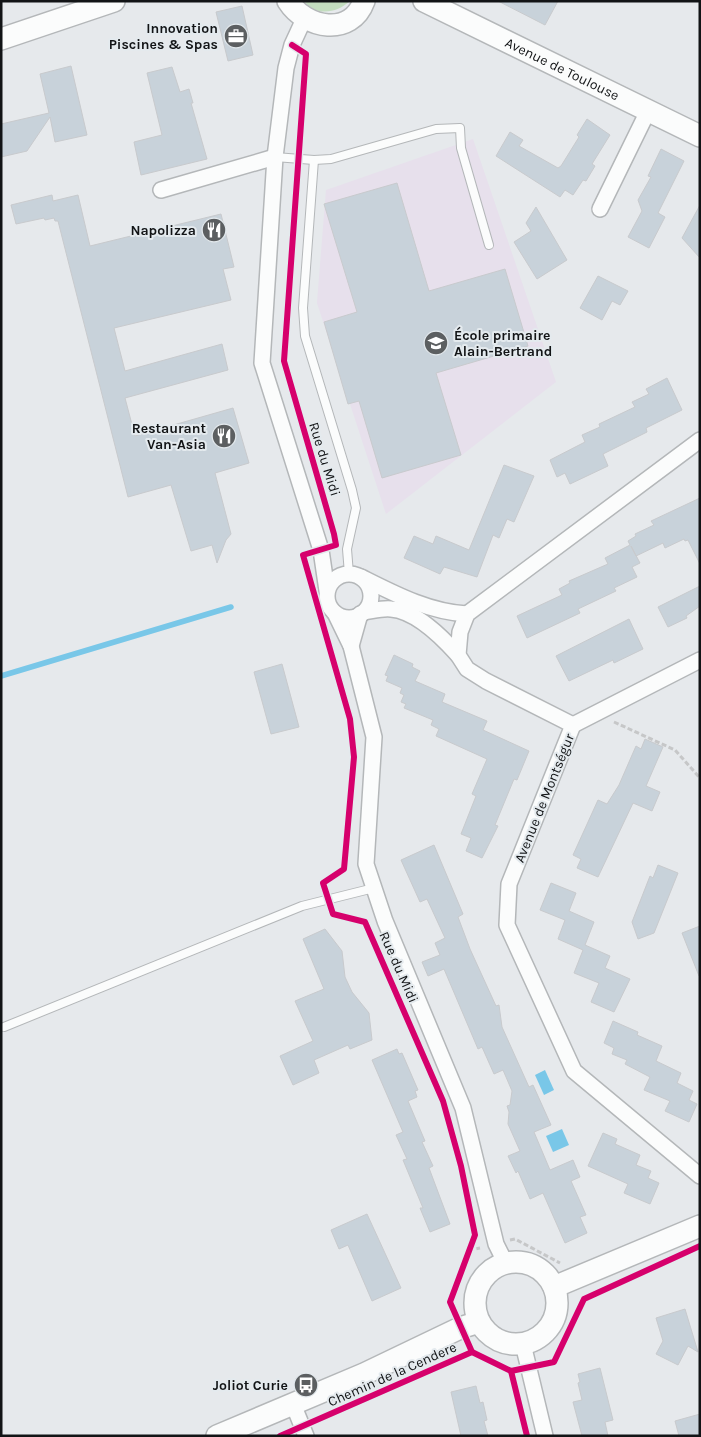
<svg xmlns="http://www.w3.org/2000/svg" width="701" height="1437" font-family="Karla,sans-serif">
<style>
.education{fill:#e7e0ec}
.green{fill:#c3ddbf}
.water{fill:#79c7e8}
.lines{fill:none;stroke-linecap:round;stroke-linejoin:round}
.stream{stroke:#79c7e8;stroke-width:5.5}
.building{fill:#c8d2da;stroke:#c8cacd}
.lane-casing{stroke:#b4b7b9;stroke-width:10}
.street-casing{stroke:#b4b7b9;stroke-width:18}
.secondary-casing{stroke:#b4b7b9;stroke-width:24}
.path{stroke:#c6c7c8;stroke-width:3;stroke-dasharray:5 2.5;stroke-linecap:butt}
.lane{stroke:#fbfcfc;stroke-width:8}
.street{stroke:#fbfcfc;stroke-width:15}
.secondary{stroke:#fbfcfc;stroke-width:21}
.cycleway-casing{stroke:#e4eaee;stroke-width:9}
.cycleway{stroke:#d6006c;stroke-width:6}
.labels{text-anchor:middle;stroke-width:4;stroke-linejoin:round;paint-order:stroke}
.poi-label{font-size:14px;font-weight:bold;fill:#121416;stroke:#e4eaee;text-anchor:end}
.street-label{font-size:14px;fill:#121416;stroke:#e4eaee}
</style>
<rect width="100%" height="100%" fill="#e6e9ec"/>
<polygon class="education" points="473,139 556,382 386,514 317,303 326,190"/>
<path class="green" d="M304,1H350C337,13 316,17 304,1Z"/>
<g class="water">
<polygon points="545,1070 554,1090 544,1095 535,1075"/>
<polygon points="562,1129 569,1145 553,1152 546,1136"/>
</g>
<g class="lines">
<polyline class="stream" points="1,676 231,607"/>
</g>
<g class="building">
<polygon points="498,1 558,1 545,25"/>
<polygon points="242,6 253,55 228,61 216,12"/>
<polygon points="71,66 87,135 55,142 50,117 27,151 1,157 1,124 49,113 40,74"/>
<polygon points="172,67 180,92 189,89 193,103 191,103 207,159 141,175 134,142 162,135 147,73"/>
<polygon points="587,119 610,135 592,164 595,166 586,181 583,180 573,195 565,190 560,197 496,156 510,132 523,140 519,146 558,168 561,166 579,137 577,135"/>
<polygon points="661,149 684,161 658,213 665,217 649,248 628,237 642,211 638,200 651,177 648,176"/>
<polygon points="397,183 429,291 505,269 528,346 436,373 461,455 382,478 359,401 348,404 324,322 357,312 324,204"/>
<polygon points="52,195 53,201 78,195 90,246 221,214 234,267 223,269 231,300 114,328 125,371 222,344 228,370 125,398 135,436 233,408 249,463 215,473 231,534 226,540 217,563 212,545 191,551 171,485 128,497 58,221 55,221 54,218 45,220 44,218 16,224 11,205"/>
<polygon points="700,205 700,258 682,238"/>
<polygon points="536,207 567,260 537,279 514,242 531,231 526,223"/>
<polygon points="598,276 628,291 620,305 612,301 602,320 580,308"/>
<polygon points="667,378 682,410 646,428 647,432 603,454 608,466 570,484 565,473 557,477 550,460 585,442 582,435 600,427 599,424 635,407 632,402 649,394 646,389"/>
<polygon points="504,465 534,476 514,522 507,519 499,538 493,535 477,577 444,567 440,574 404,558 414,536 433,544 436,536 469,550"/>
<polygon points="700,498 700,564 688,540 685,541 684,539 665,548 663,543 636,556 631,546 640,563 632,567 637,577 614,588 616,591 578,609 580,613 527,638 517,616 562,595 559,589 570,583 569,581 608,564 605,558 630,545 628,541 636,536 635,534 654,525 651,521"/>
<polygon points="700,586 700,606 686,616 687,618 668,627 658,607"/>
<polygon points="629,619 643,649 614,663 613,660 569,681 556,656"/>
<polygon points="394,655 413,664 412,667 420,671 415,681 445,694 442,702 487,721 483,730 529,751 517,780 514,779 495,825 498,826 482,858 466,851 471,838 461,834 476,796 472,794 487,759 436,736 439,729 431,725 433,720 404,708 406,704 401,702 404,695 400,693 402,688 386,681 388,676 385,675"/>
<polygon points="282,664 299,727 271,734 254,672"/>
<polygon points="645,739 663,747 646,786 660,792 652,811 633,803 598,877 577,868 581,859 573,855 598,800 607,804 619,785 636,746 641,749"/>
<polygon points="434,845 463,914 458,917 470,949 496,1006 499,1005 502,1027 529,1087 533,1085 551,1125 534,1132 550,1170 573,1160 580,1177 571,1181 586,1215 580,1217 587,1233 565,1243 543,1193 530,1199 518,1171 516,1173 508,1156 520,1151 508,1124 509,1112 507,1106 510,1105 512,1091 503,1070 494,1074 482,1047 478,1049 444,969 428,976 422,962 440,955 435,943 445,938 427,899 420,902 401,860"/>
<polygon points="658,865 678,873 654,933 638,939 632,922 650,876 653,878"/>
<polygon points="551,883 576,893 569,911 594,922 585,945 610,956 605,968 630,979 614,1012 591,1002 599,983 574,973 583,950 558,939 565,920 540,910"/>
<polygon points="700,926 700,975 699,976 682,933"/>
<polygon points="325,929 342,951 345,977 352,992 369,1013 372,1040 350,1049 348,1045 314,1060 319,1073 293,1085 280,1056 313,1041 295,1001 324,989 303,939"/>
<polygon points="613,1021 638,1032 637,1035 662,1046 656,1061 681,1073 677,1083 693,1091 689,1100 697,1104 689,1122 665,1111 670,1101 644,1090 650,1077 625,1064 627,1060 612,1054 614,1048 604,1043"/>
<polygon points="397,1049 399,1054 402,1053 418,1090 415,1091 417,1097 408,1101 425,1141 422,1142 433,1166 429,1168 450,1224 430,1232 420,1208 423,1208 403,1160 407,1159 396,1135 403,1132 372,1060"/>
<polygon points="603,1133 617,1139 615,1144 640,1155 636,1165 651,1171 648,1178 659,1183 650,1204 624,1193 628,1184 588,1166"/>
<polygon points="367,1214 401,1288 372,1301 348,1245 339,1249 331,1230"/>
<polygon points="685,1309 698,1352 688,1346 678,1365 656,1354 663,1341 656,1318"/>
<polygon points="600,1368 613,1420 605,1422 608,1436 582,1436 573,1402 582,1400 578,1383 580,1382 578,1374"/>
<polygon points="476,1386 480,1403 483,1402 487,1420 484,1421 488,1436 461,1436 451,1392"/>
<polygon points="700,1414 700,1436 679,1436 675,1421"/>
</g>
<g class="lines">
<g class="lane-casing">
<g id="lane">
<polyline points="275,157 314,160 331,159 436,129 460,128 461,148 489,245"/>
<polyline points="314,160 303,308 305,336 352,490 356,508 347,549 349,574"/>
<polyline points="4,1027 302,906 374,888"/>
</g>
</g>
<g class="street-casing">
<g id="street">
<polyline points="304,19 292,45 286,68 275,157 262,363 321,550 327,591"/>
<polyline points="161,190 275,157"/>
<polyline points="600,209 648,111"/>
<polyline points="700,440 467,614 460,632 458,655 467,669 486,681 573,725 509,884 507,925 574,1071 700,1176"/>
<circle cx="349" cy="596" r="22"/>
<path d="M361,577C395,594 429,612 467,614"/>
<path d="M364,612C372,611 382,608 391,609C416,611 441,636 458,655"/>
<polyline points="335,613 351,646 374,737 366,864 385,921 463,1108 496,1244 505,1262"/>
<polyline points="351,646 360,614"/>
<polyline points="573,725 700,660"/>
<polyline points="523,1344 545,1436"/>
<polyline points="293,1404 306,1436"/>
</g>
</g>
<g class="secondary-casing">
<g id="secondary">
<path d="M288,1C306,29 351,37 364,1"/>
<path id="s1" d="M424,1L700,136"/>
<polyline points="1,39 114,1"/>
<circle cx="516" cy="1303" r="41"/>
<polyline points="554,1287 700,1226"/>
<polyline points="217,1436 364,1374 460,1328 479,1322"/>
</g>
</g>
<g class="path">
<polyline points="614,722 675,750 700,778"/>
<polyline points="510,1240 515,1239 560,1263"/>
<polyline points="469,1250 480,1248"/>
</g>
<use href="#lane" class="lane"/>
<use href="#street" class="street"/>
<use href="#secondary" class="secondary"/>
<g class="cycleway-casing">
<g id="cycleway">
<polyline points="292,45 306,54 284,361 334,534 336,545 303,555 350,719 354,757 344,869 323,883 333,914 365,922 443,1101 461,1166 475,1235 450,1302 472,1352"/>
<polyline points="472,1352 511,1371 554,1362 584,1299 700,1246"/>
<polyline points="511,1371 527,1436"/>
<polyline points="280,1436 472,1352"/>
</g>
</g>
<use href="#cycleway" class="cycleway"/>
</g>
<defs>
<g id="office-disc" transform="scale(1.25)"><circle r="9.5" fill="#5c5f61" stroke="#e4eaee"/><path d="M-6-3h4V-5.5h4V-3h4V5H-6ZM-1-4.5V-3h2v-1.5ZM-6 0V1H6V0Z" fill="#fff"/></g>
<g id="restaurant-disc" transform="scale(1.25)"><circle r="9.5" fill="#5c5f61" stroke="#e4eaee"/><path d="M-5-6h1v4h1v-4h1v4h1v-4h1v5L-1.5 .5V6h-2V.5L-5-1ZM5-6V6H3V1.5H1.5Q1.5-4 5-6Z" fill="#fff"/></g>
<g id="school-disc" transform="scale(1.25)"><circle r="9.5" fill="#5c5f61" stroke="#e4eaee"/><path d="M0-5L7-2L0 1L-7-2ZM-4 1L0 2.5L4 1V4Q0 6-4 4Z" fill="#fff"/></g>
<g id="bus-disc" transform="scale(1.25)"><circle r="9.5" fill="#5c5f61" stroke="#e4eaee"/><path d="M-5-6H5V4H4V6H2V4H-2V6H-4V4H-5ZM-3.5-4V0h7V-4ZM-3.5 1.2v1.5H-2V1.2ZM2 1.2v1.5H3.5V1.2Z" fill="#fff"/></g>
</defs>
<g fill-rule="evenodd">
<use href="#office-disc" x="236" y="36"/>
<use href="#restaurant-disc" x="214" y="230"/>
<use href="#school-disc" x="436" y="343"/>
<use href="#restaurant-disc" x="224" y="436"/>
<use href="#bus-disc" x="306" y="1385"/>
</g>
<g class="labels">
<g class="poi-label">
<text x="218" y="33">Innovation<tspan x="218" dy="16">Piscines &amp; Spas</tspan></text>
<text x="196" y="235">Napolizza</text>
<text x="454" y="340" text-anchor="start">École primaire<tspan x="454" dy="16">Alain-Bertrand</tspan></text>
<text x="206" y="433">Restaurant<tspan x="206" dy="16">Van-Asia</tspan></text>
<text x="288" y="1390">Joliot Curie</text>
</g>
<g class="street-label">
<text dy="5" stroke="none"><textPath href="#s1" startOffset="154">Avenue de Toulouse</textPath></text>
<text transform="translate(325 459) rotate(73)" y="5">Rue du Midi</text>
<text transform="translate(544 798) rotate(-68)" y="5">Avenue de Montségur</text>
<text transform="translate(399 967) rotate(66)" y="5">Rue du Midi</text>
<text transform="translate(392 1374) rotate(-24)" y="5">Chemin de la Cendere</text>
</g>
</g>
<rect width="701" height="1437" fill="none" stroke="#121416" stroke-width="5"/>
</svg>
